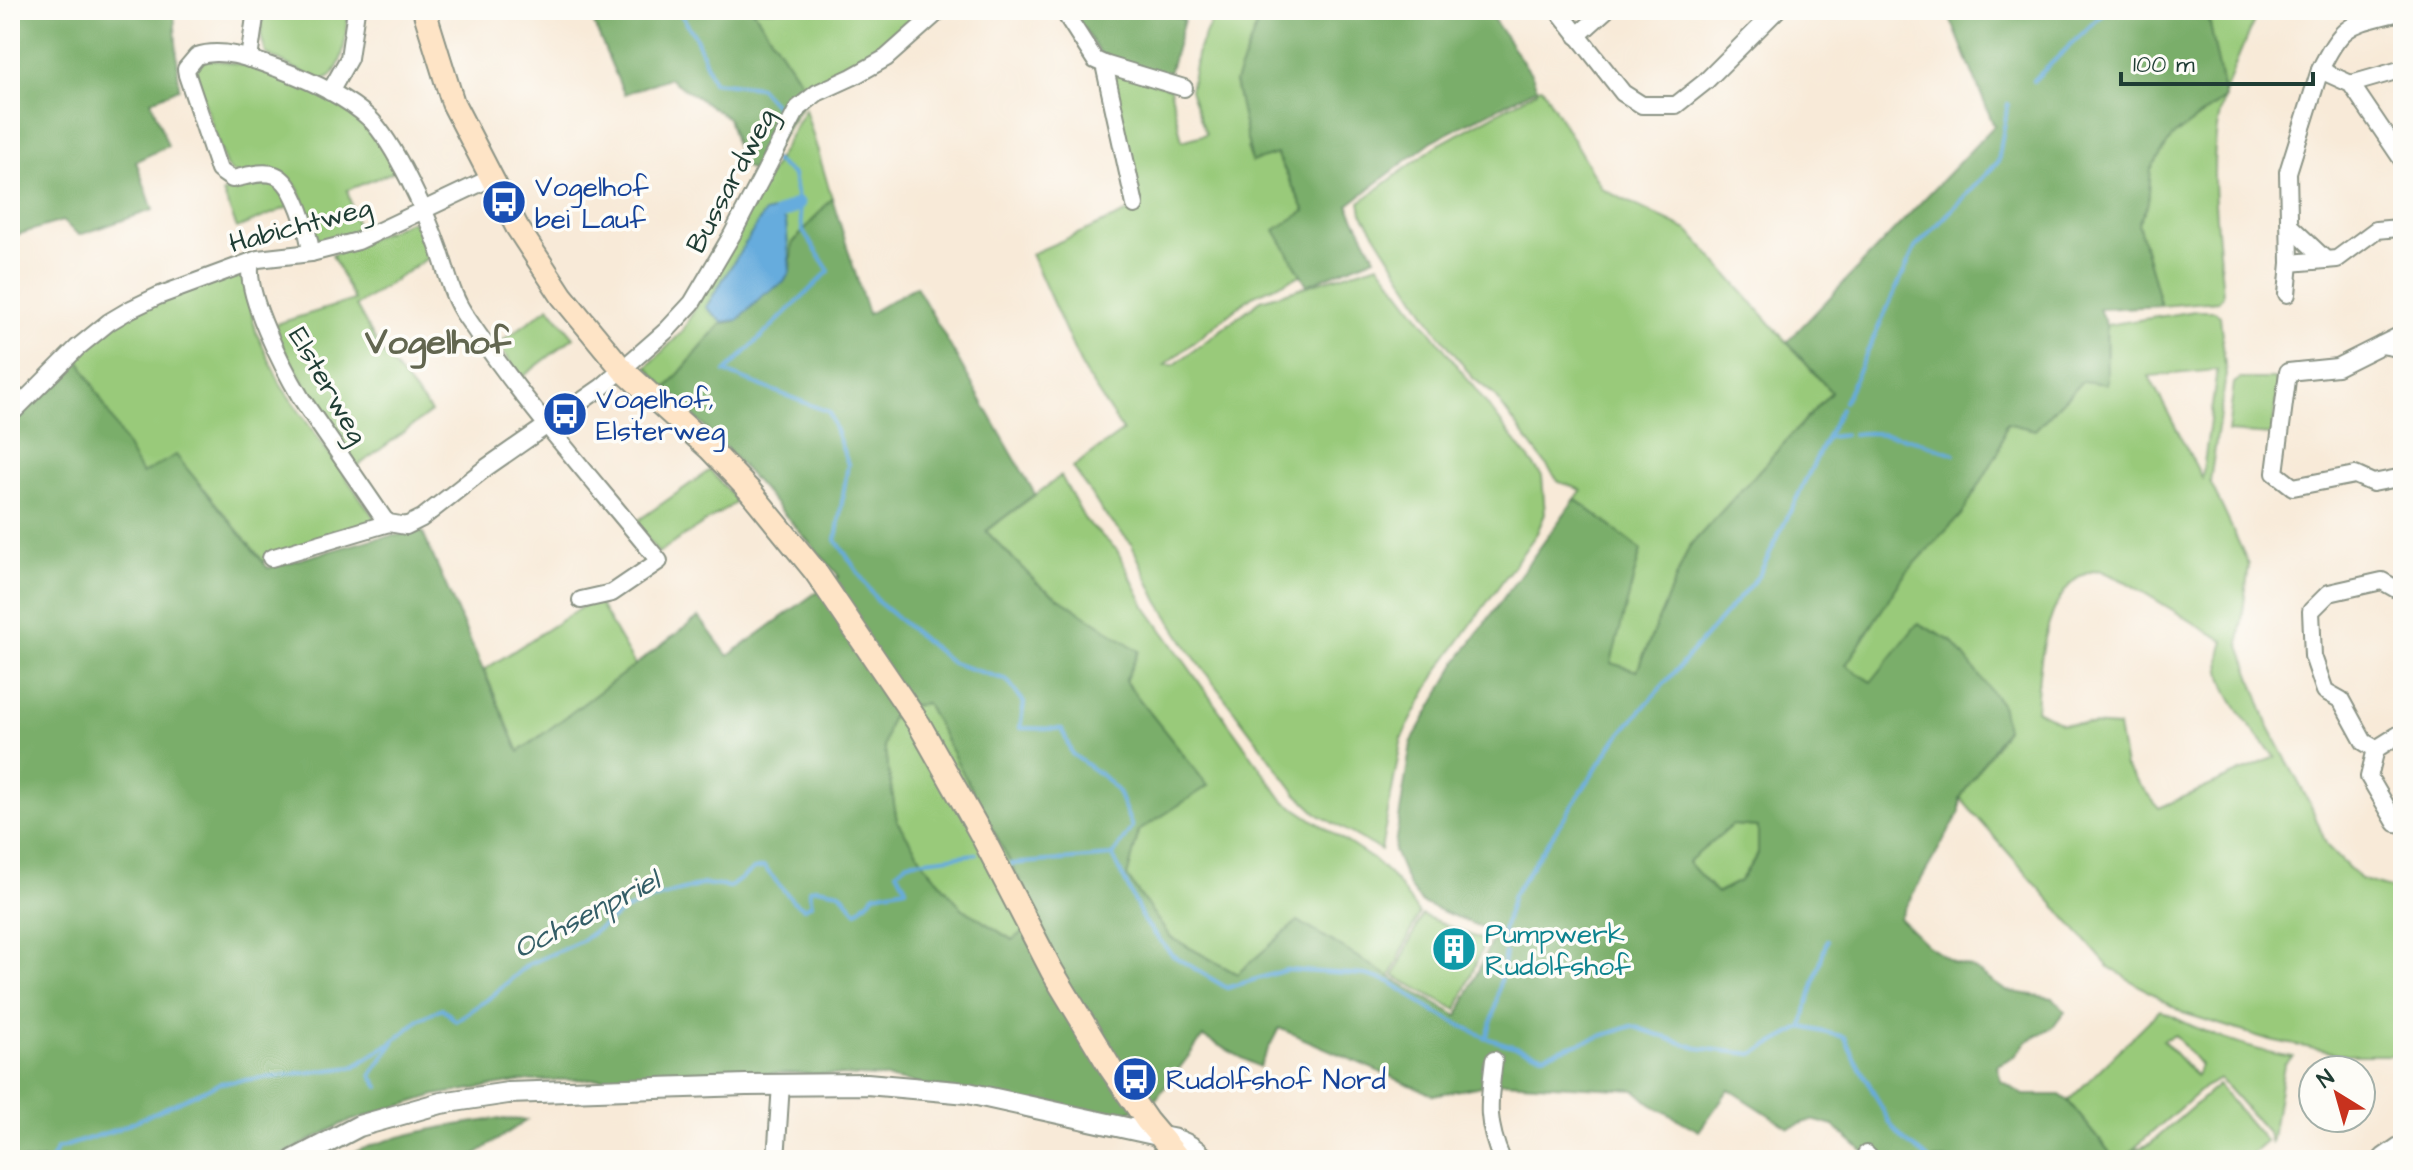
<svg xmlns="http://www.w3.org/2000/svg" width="2413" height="1170" font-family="'Architects Daughter',sans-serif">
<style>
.green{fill:#99ca7a;stroke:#5c8457;stroke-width:2;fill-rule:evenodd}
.forest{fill:#7aae6a;stroke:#4c764f;stroke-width:2;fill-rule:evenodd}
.water{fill:#66acdd;stroke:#427488;stroke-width:2}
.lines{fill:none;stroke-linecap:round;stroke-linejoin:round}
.stream{stroke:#66acdd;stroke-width:4}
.canal{stroke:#66acdd;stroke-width:14}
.minor-casing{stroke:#8c9486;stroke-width:20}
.tertiary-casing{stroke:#8c9486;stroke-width:24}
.secondary-casing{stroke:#8c9486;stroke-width:26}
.minor{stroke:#fff;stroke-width:16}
.tertiary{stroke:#fff;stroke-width:20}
.secondary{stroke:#fee4c6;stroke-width:22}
.labels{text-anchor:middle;stroke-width:7;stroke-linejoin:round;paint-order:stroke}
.street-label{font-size:28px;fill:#1f3d34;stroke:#fdfcf7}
.transit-label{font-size:28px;fill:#164399;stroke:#fdfcf7;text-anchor:start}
.culture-label{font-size:28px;fill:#0d838f;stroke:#fdfcf7;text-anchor:start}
.water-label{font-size:30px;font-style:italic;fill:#345e67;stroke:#fdfcf7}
.district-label{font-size:36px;font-weight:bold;fill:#626650;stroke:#fdfcf7}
</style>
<rect width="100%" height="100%" fill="#fdfcf7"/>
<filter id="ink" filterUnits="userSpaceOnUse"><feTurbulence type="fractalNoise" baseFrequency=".0125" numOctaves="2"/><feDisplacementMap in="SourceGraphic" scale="16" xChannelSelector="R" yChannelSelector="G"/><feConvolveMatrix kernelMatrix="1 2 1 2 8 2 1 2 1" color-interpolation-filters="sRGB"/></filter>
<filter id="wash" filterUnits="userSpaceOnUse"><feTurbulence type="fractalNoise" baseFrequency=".006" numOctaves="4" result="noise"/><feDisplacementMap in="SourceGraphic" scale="32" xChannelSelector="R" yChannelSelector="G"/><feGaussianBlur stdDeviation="1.8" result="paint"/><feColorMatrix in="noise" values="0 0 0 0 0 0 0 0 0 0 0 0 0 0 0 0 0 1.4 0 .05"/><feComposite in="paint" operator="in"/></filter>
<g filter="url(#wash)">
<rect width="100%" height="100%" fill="#f8ead8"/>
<g class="green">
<path d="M263,10H349C346,30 346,77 320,81L266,54L261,36Z"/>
<polygon points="753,10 935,10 885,54 809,94"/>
<polygon points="1216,10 1263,10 1235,82 1249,147 1247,148 1252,161 1276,154 1305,211 1276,230 1301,275 1252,296 1165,365 1174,365 1261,300 1379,264 1542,476 1545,514 1537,533 1437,672 1402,737 1381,850 1319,815 1296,793 1191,653 1158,601 1131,543 1104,514 1073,467 1123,431 1084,372 1031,254 1133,210 1112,70 1170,88 1182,141 1206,134 1190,90 1198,50"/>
<path d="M2207,10L2258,12C2241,49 2224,87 2217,128C2209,182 2219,241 2223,295L2218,301L2161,306L2138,223L2148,204L2150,169L2172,137L2225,98Z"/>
<path d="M209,59C231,63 255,66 277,73C324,89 375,126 396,171L347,190L359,233L324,243L316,237L298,187L231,172L226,166L197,81C196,69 196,62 209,59Z"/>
<polygon points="1542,87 1602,189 1689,231 1831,392 1689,547 1637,671 1610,663 1641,550 1575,499 1582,490 1559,482 1493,394 1473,378 1436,330 1362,213 1360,202 1436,146 1537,91 1537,88"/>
<polygon points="805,109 832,198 792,244 790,271 784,282 763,295 738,320 721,324 666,389 647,367 682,332"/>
<polygon points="258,178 272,178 284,190 291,206 237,228 223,193"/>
<polygon points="410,221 421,227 432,255 356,306 380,349 431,412 355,468 279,341 273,325 354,300 332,255"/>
<polygon points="242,268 256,332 282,387 376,520 263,561 176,456 142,475 75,352 126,315"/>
<polygon points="549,307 574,337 521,378 498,344"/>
<path d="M2195,311H2215L2220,316L2226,375L2210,481L2249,565L2239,643L2269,727L2311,806L2327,846L2360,879L2403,892V1055H2346L2270,1040L2183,1013L2109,967L1960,798L2006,729L1871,682L1846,665L1905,574L1962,513L1999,451L2006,423L2035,430L2107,355L2106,325ZM2217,370L2202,478L2149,376ZM2099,570L2126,582L2224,641C2207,683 2250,726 2275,757L2159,808L2125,767L2118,727L2061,723L2036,710C2039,668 2044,577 2099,570Z"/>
<polygon points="2240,379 2274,379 2278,385 2272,435 2228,432 2234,383"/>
<polygon points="710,470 733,497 735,503 658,553 636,522"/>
<polygon points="1061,476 1085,520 1117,550 1145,606 1283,800 1374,860 1396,881 1419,914 1390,978 1298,921 1237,974 1170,937 1127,877 1139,830 1208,786 1125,681 1138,651 1038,584 986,531"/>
<polygon points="596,598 635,665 519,752 484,670"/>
<polygon points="926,702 1035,909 1033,924 1013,940 962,908 926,866 897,821 884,745 890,720 901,709"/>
<polygon points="1732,825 1759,827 1758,853 1740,881 1716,893 1688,862"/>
<polygon points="1422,915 1485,941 1457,1010 1394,976"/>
<path d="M2160,1010C2200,1032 2248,1050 2293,1057L2284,1064L2271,1144L2268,1133L2220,1079L2204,1087L2131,1151L2150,1144L2218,1085L2266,1142L2245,1160H2116L2068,1101ZM2175,1035L2200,1065L2196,1076L2163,1040Z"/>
</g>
<g class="forest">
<polygon points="10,10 174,10 179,88 151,101 168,146 136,161 153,210 79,235 62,221 10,237"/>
<polygon points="588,10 753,10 809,94 758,175 741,164 728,118 668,78 624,94"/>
<polygon points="1072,10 1161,10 1184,20 1168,77 1103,58"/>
<polygon points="1263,10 1487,10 1532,75 1537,88 1432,141 1348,205 1375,257 1307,285 1275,230 1305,211 1277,154 1252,162 1235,82"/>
<path d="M1947,10H2207L2225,98L2172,137L2151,169L2148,204L2138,223L2161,306L2099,309L2106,325L2107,384L2082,381L2035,430L2006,423L1999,451L1962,514L1905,574L1846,665L1871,682L1918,623L1953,642L2001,704L2006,729L1960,798V812L1899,918L1927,945L1954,963L1971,967L2006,991L2053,998L2065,1011L2054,1026L2026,1042L2015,1056L1997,1065L2001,1081L2024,1095H2060L2068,1101L2116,1160H1873L1834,1126L1812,1120L1789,1128L1729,1089L1699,1131L1651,1104L1635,1090L1504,1082L1433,1095L1279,1028L1259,1067L1203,1037L1156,1099L1113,1120L881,1077L791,1073L524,1081L436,1095L344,1123L273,1160H10V412L75,352L142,474L176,455L268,568L373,539L422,531L519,752L699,617L728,656L839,576L725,447L666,389L721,324L738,320L763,295L784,282L790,271L792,244L832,198L868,314L916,286L1035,494L986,531L1038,584L1139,651L1125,681L1208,786L1139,831L1127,877L1170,937L1237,974L1298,921L1420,995L1458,1016L1495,933L1422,903L1409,887L1394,851L1411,743L1457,662L1575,499L1641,550L1611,663L1637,671L1689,547L1831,392L1787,342L1994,126ZM926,703L1035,909L1033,924L1012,940L962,908L926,866L897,821L884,745L890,720L901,709ZM1732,825L1758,827V854L1740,881L1717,893L1688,862Z"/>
<path d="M496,1119L527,1120L467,1160H336C388,1135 440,1127 496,1119Z"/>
</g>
<polygon class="water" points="772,211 786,221 790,271 784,282 763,295 738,320 722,322 706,307 764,213"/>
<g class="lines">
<g class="stream">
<polyline points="678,10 696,38 713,82 759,87 780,111 763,151 768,154"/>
<polyline points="2033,81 2107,10"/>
<polyline points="774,160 793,175 803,231 829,271 725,372 829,412 848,464 836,540 878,602 952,663 1007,680 1024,703 1020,728 1062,729 1072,754 1104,777 1118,792 1132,827 1113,855"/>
<polyline points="1844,402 1915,248 1998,162 2008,104"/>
<path d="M1853,434C1887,429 1922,442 1954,454"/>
<polyline points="1828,437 1845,435"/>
<path d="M1113,856L1144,921L1172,955L1227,988L1286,970L1366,975L1391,982L1436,1013L1489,1039L1543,1055L1632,1026L1697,1048L1753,1054L1803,1027L1845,1037C1852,1058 1864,1073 1874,1093C1883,1111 1893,1132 1910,1145C1917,1150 1923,1153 1929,1160"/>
<polyline points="1011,864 1112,856"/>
<polyline points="1505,941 1503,930 1513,895 1616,739 1759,575 1841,408"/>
<polyline points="1808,1003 1827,940"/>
<polyline points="1803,1027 1807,1006"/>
<polyline points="1486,1038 1494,1014 1505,953"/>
<polyline points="379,1087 371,1075 394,1042"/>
<polyline points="51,1160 57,1149 118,1129 220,1083 354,1067 395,1040 420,1019 442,1008 456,1021 492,996 527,965 581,941 623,911 659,897 704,884 730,887 754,869 764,867 793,901 804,908 812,904 809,889 817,888 840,892 857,912 875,894 906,888 897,871 908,862 976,854"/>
</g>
<polyline class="canal" points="779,214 798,204"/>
</g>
</g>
<g filter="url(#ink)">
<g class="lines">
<g class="minor-casing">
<g id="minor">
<polyline points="1063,10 1095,60 1104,64 1135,205"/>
<polyline points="1558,10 1623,93 1642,105 1676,105 1705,82 1777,10"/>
<path d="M2403,11C2353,25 2344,19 2320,70L2351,84L2403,161"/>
<polyline points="1577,36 1606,10"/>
<polyline points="249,59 256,10"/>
<polyline points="1104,64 1184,88"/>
<polyline points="2320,70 2288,172 2290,263 2337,259 2376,230 2399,228 2403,225"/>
<polyline points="2351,84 2403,69"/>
<polyline points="330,92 349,58 356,10"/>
<polyline points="2291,227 2326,260"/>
<path d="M311,253C309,234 295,182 275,175C262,170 245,177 232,179L219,170L187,75L186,69L197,56C223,47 254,60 279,69C309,80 345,96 369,118C395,143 428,217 440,252C448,276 452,297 467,318C525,404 594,481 659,561L612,593L581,600"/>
<path d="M251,262C243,292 285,371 301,398L384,519L389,523L406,526L422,518L487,467L602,387L667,330L692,303L732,235L798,108L817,93L852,77L886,58L940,10"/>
<polyline points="2287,294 2290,263"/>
<polyline points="2381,345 2403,334"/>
<polyline points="2403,349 2381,345 2337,367 2288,372 2275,473 2293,487 2355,475 2373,483 2403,477"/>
<polyline points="14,411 77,348 109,322 131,309 158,296 258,259 311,253 358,241 491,178"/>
<polyline points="271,558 389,523"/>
<polyline points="2403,588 2396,589 2382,581 2329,593 2311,611 2313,656 2325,691 2341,700 2364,742 2376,749 2369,777 2396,823 2403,824"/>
<polyline points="2376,749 2403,732"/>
<path d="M1494,1060C1489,1102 1485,1120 1502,1160"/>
<path d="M1158,1135C1180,1137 1194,1143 1208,1160"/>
<polyline points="1866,1154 1872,1160"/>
<polyline points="2383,1157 2403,1143"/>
<polyline points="776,1160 781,1084"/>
</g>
</g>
<g class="tertiary-casing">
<polyline id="tertiary" points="294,1160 359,1126 441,1103 508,1093 746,1085 867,1084 968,1093 1158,1135"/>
</g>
<g class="secondary-casing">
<polyline id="secondary" points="424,10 453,103 517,227 562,296 623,370 709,448 749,490 815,571 919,724 981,834 1052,971 1111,1069 1147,1121 1180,1160"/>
</g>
<use href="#minor" class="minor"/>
<use href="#tertiary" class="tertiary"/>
<use href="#secondary" class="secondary"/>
</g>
</g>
<defs>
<g id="bus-disc" transform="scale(2.3)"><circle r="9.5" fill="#1a4fb4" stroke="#fdfcf7"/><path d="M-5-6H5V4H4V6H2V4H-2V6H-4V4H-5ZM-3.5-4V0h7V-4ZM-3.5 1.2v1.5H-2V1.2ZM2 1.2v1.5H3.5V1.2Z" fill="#fff"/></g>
<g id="building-disc" transform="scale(2.3)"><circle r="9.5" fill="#0f9aa8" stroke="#fdfcf7"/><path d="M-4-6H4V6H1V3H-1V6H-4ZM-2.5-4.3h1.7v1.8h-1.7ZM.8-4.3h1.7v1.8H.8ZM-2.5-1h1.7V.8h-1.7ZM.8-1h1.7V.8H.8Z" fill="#fff"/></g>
</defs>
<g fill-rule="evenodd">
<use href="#bus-disc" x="504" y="202"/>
<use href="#bus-disc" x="565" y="414"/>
<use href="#building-disc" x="1454" y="949"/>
<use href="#bus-disc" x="1135" y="1079"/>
</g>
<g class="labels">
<g class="street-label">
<text transform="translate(730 180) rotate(-62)" y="10">Bussardweg</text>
<text transform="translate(300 224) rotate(-15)" y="10">Habichtweg</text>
<text transform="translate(329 385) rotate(60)" y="10">Elsterweg</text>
</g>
<g class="transit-label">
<text x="535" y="196">Vogelhof<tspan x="535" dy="32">bei Lauf</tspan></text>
<text x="596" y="408">Vogelhof,<tspan x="596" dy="32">Elsterweg</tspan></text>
<text x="1166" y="1089">Rudolfshof Nord</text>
</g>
<g class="culture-label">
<text x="1485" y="943">Pumpwerk<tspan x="1485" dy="32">Rudolfshof</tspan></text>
</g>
<g class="water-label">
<text transform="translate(586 914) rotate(-27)" y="10">Ochsenpriel</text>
</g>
<g class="district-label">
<text x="438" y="353">Vogelhof</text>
</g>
</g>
<rect width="2413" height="1170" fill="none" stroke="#fdfcf7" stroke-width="40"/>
<g transform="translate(2337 1094) rotate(323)"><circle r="38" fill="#fdfcf7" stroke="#a4b0a9" stroke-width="2"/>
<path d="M0-6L14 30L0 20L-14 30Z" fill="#c8321e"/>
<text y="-12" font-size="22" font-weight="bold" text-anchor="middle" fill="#1f3d34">N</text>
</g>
<path d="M2121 72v12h192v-12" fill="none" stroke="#1f3d34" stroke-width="4"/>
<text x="2133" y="72" font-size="24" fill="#1f3d34" stroke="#fdfcf7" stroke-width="6" paint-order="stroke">100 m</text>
</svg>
